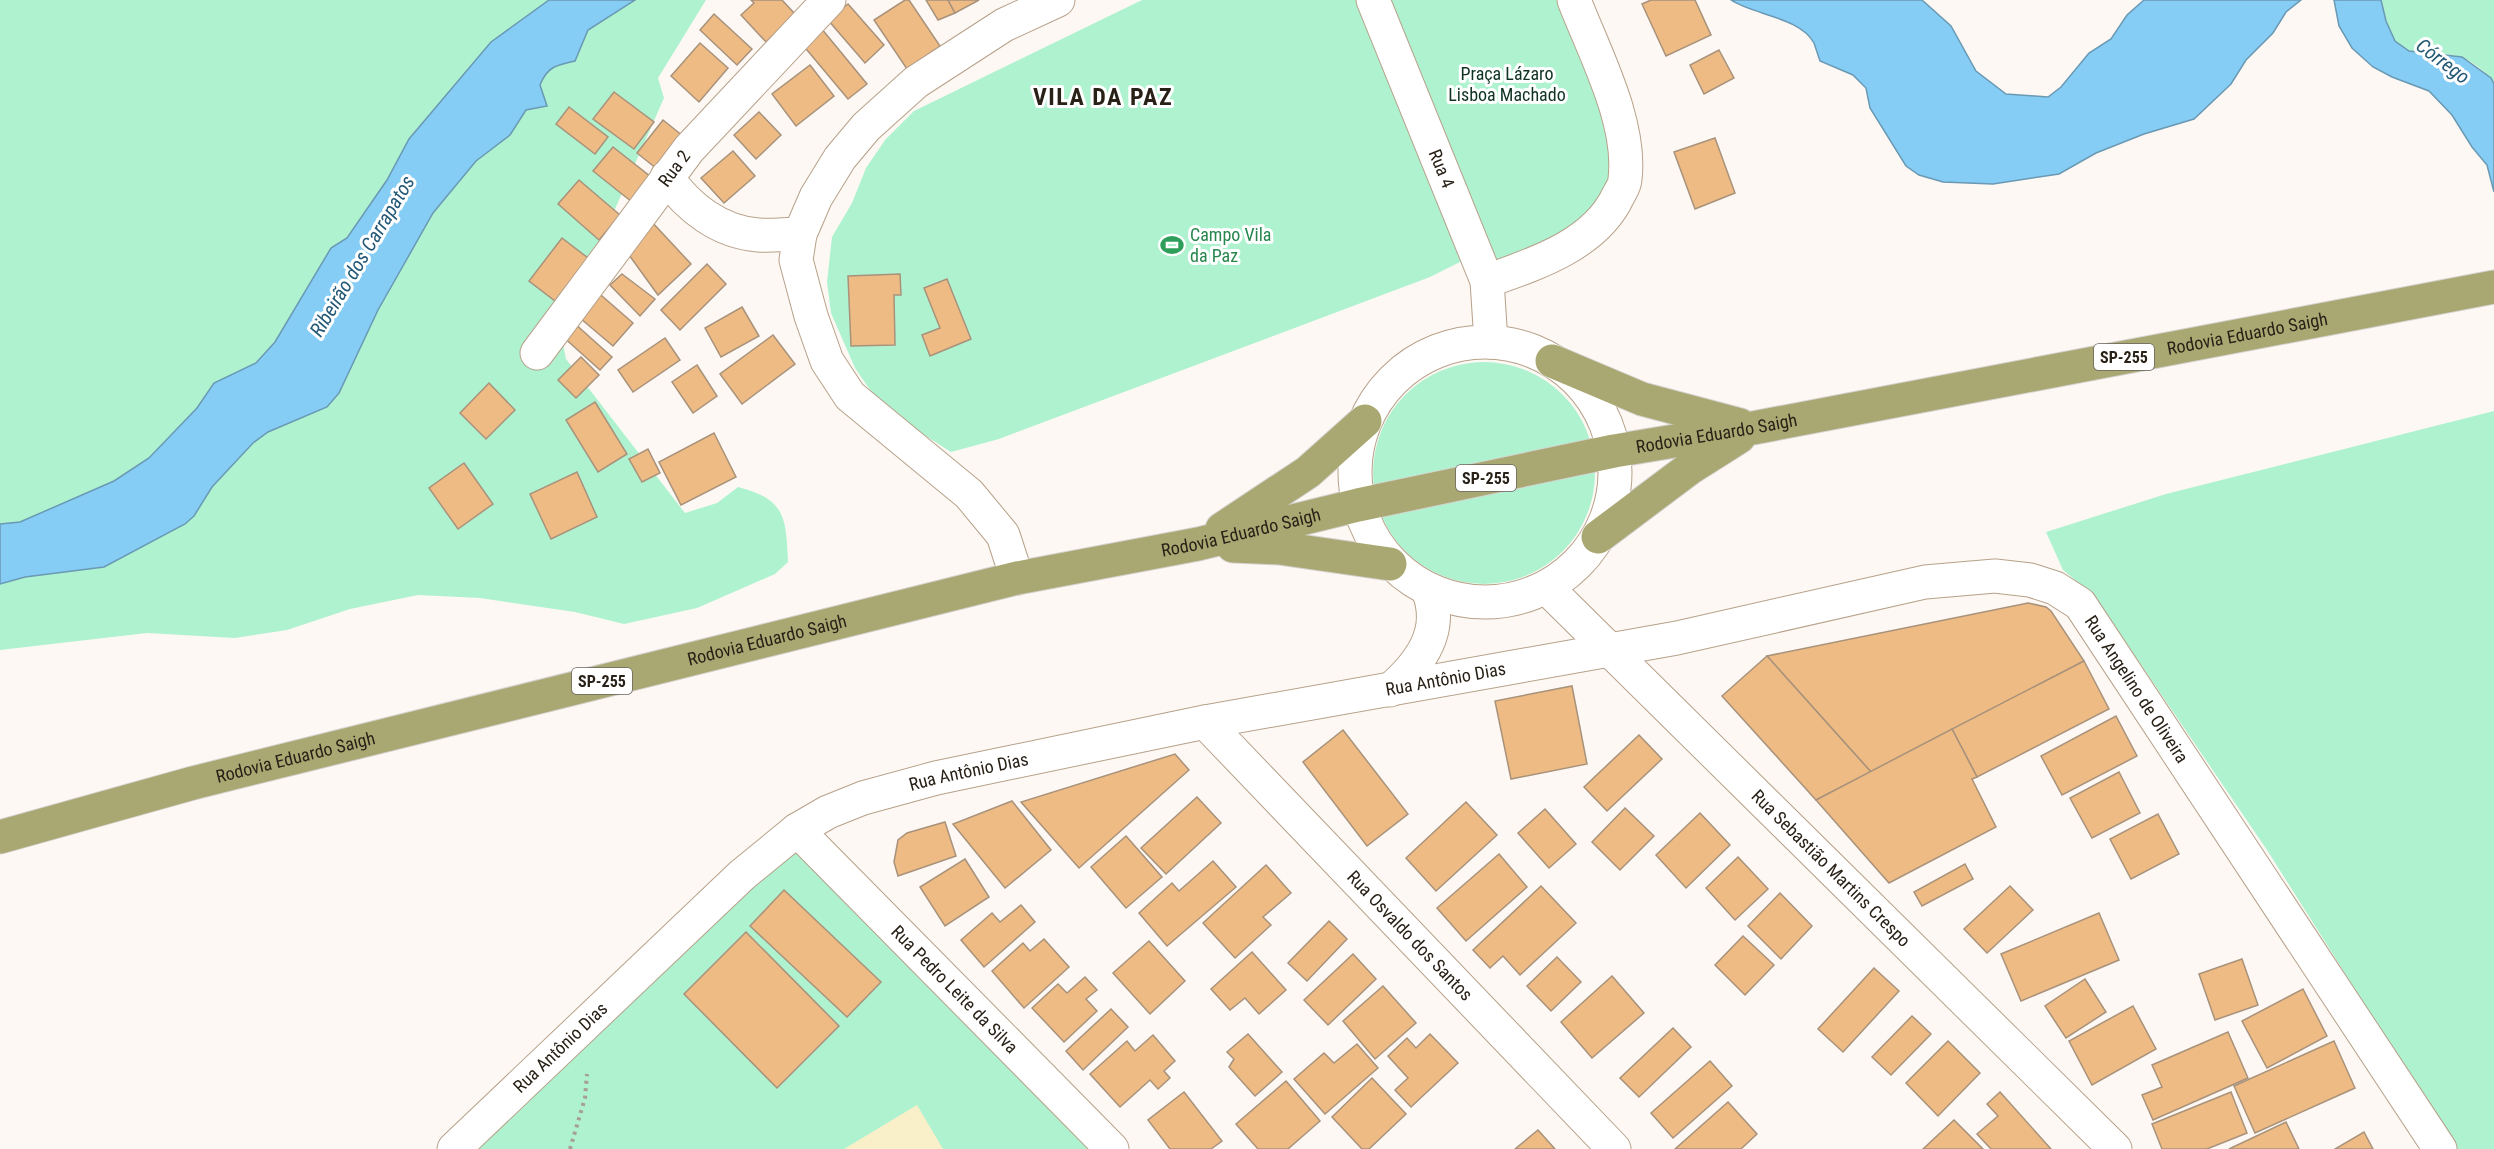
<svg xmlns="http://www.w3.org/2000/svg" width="2494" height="1149" font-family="'Roboto Condensed',sans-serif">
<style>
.green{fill:#aff2d0}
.sand{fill:#f9f0ca}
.water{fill:#86cdf6;stroke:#6a99b3;stroke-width:1.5}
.building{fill:#eebb84;stroke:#a8927b;stroke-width:1.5}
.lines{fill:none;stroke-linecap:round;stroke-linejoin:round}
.minor-casing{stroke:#b7a18a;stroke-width:35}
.trunk-casing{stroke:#d4d3d1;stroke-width:35}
.path{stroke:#a69f98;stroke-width:4;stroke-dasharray:3 4.5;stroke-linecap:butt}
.minor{stroke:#fff;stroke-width:33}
.trunk{stroke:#aaa872;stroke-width:33}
.labels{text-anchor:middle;stroke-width:6;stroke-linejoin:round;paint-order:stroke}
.shield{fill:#fff;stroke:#69645d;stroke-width:1.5}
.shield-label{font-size:16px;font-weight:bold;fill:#292117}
.park-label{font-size:18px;fill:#0f3223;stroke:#fff}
.street-label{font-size:18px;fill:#292117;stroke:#fff}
.leisure-label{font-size:18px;fill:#27864d;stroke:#fff;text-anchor:start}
.water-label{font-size:20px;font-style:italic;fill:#235976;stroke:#fff}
.district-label{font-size:24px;font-weight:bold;letter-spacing:1.5px;fill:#292117;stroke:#fff}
</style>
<rect width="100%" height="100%" fill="#fdf8f3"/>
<g class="green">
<path d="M0,0H706L658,78L664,98L597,250L559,324L566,359L685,513L717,503L738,487C786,499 786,518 788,562L775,574L697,608L624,624L575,612L480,598L418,595L350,609L287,630L235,638L147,633L0,650Z"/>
<polygon points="1142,0 1362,0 1462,261 1430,277 999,439 951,452 890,413 868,387 855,368 831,313 827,282 832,237 852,203 866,168 885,140 914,111"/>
<polygon points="1387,0 1563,0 1615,136 1615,178 1603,200 1559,237 1491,265"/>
<path d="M2381,0H2494V84C2489,74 2472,61 2461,57C2440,50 2410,61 2394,40C2386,29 2384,13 2381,0Z"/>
<circle cx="1484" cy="473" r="111"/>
<polygon points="2494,411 2494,1149 2456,1149 2267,850 2095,597 2063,570 2046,532 2166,494"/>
<polygon points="795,847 1094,1149 470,1149"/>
</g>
<polygon class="sand" points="917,1105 943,1149 844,1149"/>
<g class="water">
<path d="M549,0H635L588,30L575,61C556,65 547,67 540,85L547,106L526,110L510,135L476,161L433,213L378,310L339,393L327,407L268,432L253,443L212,487L194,516L185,524L104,567L25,577L0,584V524L20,522L114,481L149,458L197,408L214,383L256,363L275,342L331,248L347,238L387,180L409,139L491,42Z"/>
<path d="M1731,0H1922L1951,26L1976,71L2006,94L2048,97L2061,87L2089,53L2111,39L2127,15L2144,0H2301L2286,12L2273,33L2246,60L2231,84L2194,119L2144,134L2096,153L2059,174L1993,184L1943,182L1919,175L1906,166L1870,108L1866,88L1853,75L1820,61C1818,55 1816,49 1814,43C1800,17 1753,15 1731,0Z"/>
<polygon points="2334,0 2381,0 2386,21 2395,41 2409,51 2462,57 2491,78 2494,84 2494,192 2487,165 2472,147 2452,115 2429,91 2392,77 2373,67 2352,48 2339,26"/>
</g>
<g class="building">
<polygon points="751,0 782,0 795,14 766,42 741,15 754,3"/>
<polygon points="905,0 909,0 940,46 907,69 874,20"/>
<polygon points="926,0 948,0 955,13 938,20"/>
<polygon points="948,0 979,0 955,13"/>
<polygon points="1651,0 1695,0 1711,35 1666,56 1642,4"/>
<polygon points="848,4 884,45 865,63 828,20"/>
<polygon points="714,14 752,49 737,65 700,30"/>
<polygon points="821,28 867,84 848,99 802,44"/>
<polygon points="700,43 728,68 699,102 671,76"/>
<polygon points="1719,50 1734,78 1704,94 1690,65"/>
<polygon points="810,65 834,96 796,126 772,94"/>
<polygon points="614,92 654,122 634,149 593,119"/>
<polygon points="569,107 608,137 595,154 556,124"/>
<polygon points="759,112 781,135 756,159 734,135"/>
<polygon points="663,120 683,136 657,169 637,153"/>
<polygon points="1715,138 1735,193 1695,209 1674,152"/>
<polygon points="613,147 651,177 632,202 593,171"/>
<polygon points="733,151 755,176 724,203 701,178"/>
<polygon points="579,180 620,215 599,240 558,204"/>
<polygon points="651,221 691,264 658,295 629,255"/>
<polygon points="562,238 588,258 555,301 529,281"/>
<polygon points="707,264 726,284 680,330 661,310"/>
<polygon points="622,274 655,299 640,316 610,285"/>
<polygon points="900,274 901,295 894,295 895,345 851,346 848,276"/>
<polygon points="947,279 971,339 930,356 922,335 940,328 924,288"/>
<polygon points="594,289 633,323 613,346 574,313"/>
<polygon points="742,307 759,336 721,357 705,328"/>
<polygon points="573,322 612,357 600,370 561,335"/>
<polygon points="773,335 795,364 742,404 720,374"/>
<polygon points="665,338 680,360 633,392 618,370"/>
<polygon points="581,357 599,375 576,398 558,380"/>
<polygon points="697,365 717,396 693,413 672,382"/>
<polygon points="489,383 515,410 486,439 460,413"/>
<polygon points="595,402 627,454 598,472 566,420"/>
<polygon points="714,433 736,477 681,505 659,462"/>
<polygon points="648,449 660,473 642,482 629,459"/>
<polygon points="464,463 493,504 458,529 429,488"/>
<polygon points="577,472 597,517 551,539 530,494"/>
<polygon points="2028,603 2046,607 2051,611 2084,661 1871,772 1767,656"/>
<polygon points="1767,656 1871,772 1816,800 1722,696"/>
<polygon points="2084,661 2109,709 1977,777 1952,729"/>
<polygon points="1572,686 1587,764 1511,779 1495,701"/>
<polygon points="2116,716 2137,756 2062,795 2041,756"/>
<polygon points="1952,729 1977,777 1972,779 1996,827 1889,883 1816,800"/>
<polygon points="1343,730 1408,814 1367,846 1303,762"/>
<polygon points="1639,735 1662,759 1607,811 1584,787"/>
<polygon points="1175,754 1189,770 1079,868 1021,802"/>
<polygon points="2119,772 2140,813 2092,838 2070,798"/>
<polygon points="1197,797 1221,823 1166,874 1141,848"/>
<polygon points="1012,801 1051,850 1005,888 953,824"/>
<polygon points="1466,802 1497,835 1436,891 1406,858"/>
<polygon points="1625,808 1654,836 1620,870 1592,842"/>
<polygon points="1545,809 1576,844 1549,868 1518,833"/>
<polygon points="1700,813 1730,845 1686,888 1656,855"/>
<polygon points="2158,814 2179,854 2131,879 2110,839"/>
<polygon points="945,822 956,856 898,876 894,862 898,840 907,833"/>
<polygon points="1126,836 1162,877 1126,908 1091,867"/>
<polygon points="1499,854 1527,887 1466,941 1437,908"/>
<polygon points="1738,857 1768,889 1735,920 1706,888"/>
<polygon points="965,859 989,897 945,926 920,887"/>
<polygon points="1213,861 1236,887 1167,946 1139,913 1172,883 1179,891"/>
<polygon points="1965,864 1973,879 1922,906 1914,892"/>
<polygon points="1266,865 1291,893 1263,917 1271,925 1235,958 1203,923"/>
<polygon points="1541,886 1576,923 1520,975 1503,956 1490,968 1473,950"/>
<polygon points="2010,886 2033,910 1987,953 1964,929"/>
<polygon points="784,890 881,982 847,1017 750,926"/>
<polygon points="1780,893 1812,926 1781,959 1748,926"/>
<polygon points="1021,905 1035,922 984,967 961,940 992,913 1000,922"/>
<polygon points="2099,913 2119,960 2021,1001 2001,954"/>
<polygon points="1329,921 1347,939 1307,981 1288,963"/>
<polygon points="746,932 839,1026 777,1088 684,994"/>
<polygon points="1743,936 1774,965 1745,995 1715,965"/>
<polygon points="1044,939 1069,967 1024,1008 992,971 1023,943 1030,951"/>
<polygon points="1149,941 1185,981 1150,1014 1113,973"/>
<polygon points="1252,952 1286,990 1259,1014 1245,998 1230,1010 1211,989"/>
<polygon points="1353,954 1376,979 1328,1025 1304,1000"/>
<polygon points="1557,957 1581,982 1551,1011 1527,986"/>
<polygon points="2242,959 2258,1005 2215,1020 2199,974"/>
<polygon points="1874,968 1899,991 1843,1052 1818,1029"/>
<polygon points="1612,976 1644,1013 1592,1058 1561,1022"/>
<polygon points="1085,977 1097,990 1086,999 1097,1011 1064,1042 1032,1008 1058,984 1067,993"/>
<polygon points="2085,979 2106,1012 2066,1038 2045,1006"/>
<polygon points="1383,986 1416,1023 1375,1059 1343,1021"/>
<polygon points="2303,989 2327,1036 2267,1068 2242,1021"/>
<polygon points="2133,1006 2156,1049 2092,1085 2069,1041"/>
<polygon points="1111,1009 1128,1027 1083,1070 1066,1051"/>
<polygon points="1912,1016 1931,1034 1891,1075 1872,1057"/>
<polygon points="1673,1028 1691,1047 1639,1097 1620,1078"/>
<polygon points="2228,1032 2248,1078 2153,1120 2142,1095 2162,1087 2152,1065"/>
<polygon points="1248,1034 1282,1072 1255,1096 1229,1067 1234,1059 1227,1052"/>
<polygon points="1430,1034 1458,1063 1411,1107 1395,1090 1408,1078 1388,1056 1407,1038 1416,1048"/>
<polygon points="1153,1035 1175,1061 1164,1071 1170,1078 1158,1089 1150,1080 1120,1107 1090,1074 1127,1041 1135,1051"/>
<polygon points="1948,1041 1980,1073 1938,1116 1906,1083"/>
<polygon points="2334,1041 2355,1088 2255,1133 2234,1086"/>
<polygon points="1357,1044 1378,1068 1325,1114 1294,1079 1324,1053 1334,1063"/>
<polygon points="1710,1061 1732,1086 1673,1138 1651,1113"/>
<polygon points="1372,1078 1406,1114 1369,1149 1362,1149 1332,1117"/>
<polygon points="1286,1081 1320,1121 1288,1149 1258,1149 1236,1124"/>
<polygon points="1184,1092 1222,1141 1211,1149 1170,1149 1148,1120"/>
<polygon points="2000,1092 2051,1149 1991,1149 1977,1134 1998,1116 1987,1104"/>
<polygon points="2231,1092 2247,1133 2207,1149 2162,1149 2152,1124"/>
<polygon points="1728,1102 1757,1134 1741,1149 1675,1149"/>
<polygon points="1954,1120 1983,1149 1923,1149"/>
<polygon points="2286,1122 2299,1149 2229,1149"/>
<polygon points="1538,1130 1555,1149 1515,1149"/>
<polygon points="2364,1132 2373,1149 2335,1149"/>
</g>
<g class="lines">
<g class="minor-casing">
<g id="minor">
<path id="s1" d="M1373,0L1487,281L1491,342"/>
<path d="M667,177C688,208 720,232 758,235C772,236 786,234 800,234"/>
<path d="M1487,281C1535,264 1595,245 1618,196C1621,190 1625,185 1625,179C1632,122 1594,52 1574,0"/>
<circle cx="1485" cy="472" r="130"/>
<path id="s2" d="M537,353L689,149L829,0"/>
<polyline points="1017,578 1003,535 969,494 850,396 827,361 811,316 796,260 800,234 816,197 840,158 866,127 916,82 1004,25 1058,0"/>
<path id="s3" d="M1547,588L2115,1149"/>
<path d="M1390,690C1420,664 1445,631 1428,590"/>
<path id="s4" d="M1205,722L1614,1149"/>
<path id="s5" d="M797,830L1112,1149"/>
<path id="s6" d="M454,1149L742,875L797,830L828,812L863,798L936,778L1205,722L1677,638L1925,582L1995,576L2030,580L2055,588L2080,604L2440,1149"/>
</g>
</g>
<g class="trunk-casing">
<g id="trunk">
<polyline points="1552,361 1642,399 1740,425"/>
<polyline points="1222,529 1308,472 1365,421"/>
<polyline points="1598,537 1690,468 1739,437"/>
<polyline points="1233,546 1279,548 1390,564"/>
<path id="s7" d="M0,837L193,783L1017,578L1198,544L1358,505L1614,451L1753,428L2494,287"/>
</g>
</g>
<polyline class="path" points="570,1149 585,1098 587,1074"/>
<use href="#minor" class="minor"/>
<use href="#trunk" class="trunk"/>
</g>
<defs>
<g id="stadium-bare" transform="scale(1.8)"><path d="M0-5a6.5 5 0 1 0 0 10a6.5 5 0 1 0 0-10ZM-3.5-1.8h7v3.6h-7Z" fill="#2e9e5b" stroke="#fff" stroke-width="2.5" paint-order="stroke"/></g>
</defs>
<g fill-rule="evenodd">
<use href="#stadium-bare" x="1172" y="245"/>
</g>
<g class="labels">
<g class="shield">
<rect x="2094" y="344" width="60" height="26" rx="4.5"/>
<rect x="1456" y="465" width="60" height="26" rx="4.5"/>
<rect x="572" y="668" width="60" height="26" rx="4.5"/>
</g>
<g class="shield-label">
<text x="2124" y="363">SP-255</text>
<text x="1486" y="484">SP-255</text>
<text x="602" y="687">SP-255</text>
</g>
<g class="park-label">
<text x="1507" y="80">Praça Lázaro<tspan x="1507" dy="21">Lisboa Machado</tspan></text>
</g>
<g class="street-label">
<text dy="6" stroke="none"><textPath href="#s2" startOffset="230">Rua 2</textPath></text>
<text dy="6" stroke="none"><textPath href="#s1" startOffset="182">Rua 4</textPath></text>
<text dy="6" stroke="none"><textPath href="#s7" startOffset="2304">Rodovia Eduardo Saigh</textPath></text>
<text dy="6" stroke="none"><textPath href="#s7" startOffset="1764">Rodovia Eduardo Saigh</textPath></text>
<text dy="6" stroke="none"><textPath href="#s7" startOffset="1278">Rodovia Eduardo Saigh</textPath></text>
<text dy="6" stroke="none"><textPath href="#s7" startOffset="792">Rodovia Eduardo Saigh</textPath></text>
<text dy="6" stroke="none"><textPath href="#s6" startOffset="1137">Rua Antônio Dias</textPath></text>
<text dy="6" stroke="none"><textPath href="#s6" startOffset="1890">Rua Angelino de Oliveira</textPath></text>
<text dy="6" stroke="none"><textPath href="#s7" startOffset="306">Rodovia Eduardo Saigh</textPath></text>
<text dy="6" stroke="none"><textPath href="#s6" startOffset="651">Rua Antônio Dias</textPath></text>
<text dy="6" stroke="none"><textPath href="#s3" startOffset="399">Rua Sebastião Martins Crespo</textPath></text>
<text dy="6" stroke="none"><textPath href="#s4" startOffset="296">Rua Osvaldo dos Santos</textPath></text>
<text dy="6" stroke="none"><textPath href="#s5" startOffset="224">Rua Pedro Leite da Silva</textPath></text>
<text dy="6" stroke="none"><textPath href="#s6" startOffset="147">Rua Antônio Dias</textPath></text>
</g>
<g class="leisure-label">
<text x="1190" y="241">Campo Vila<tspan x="1190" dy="21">da Paz</tspan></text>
</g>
<g class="water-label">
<text transform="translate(2443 61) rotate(37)" y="7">Córrego</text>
<text transform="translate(362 256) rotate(-59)" y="7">Ribeirão dos Carrapatos</text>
</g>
<g class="district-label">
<text x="1103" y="105">VILA DA PAZ</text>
</g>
</g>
</svg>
